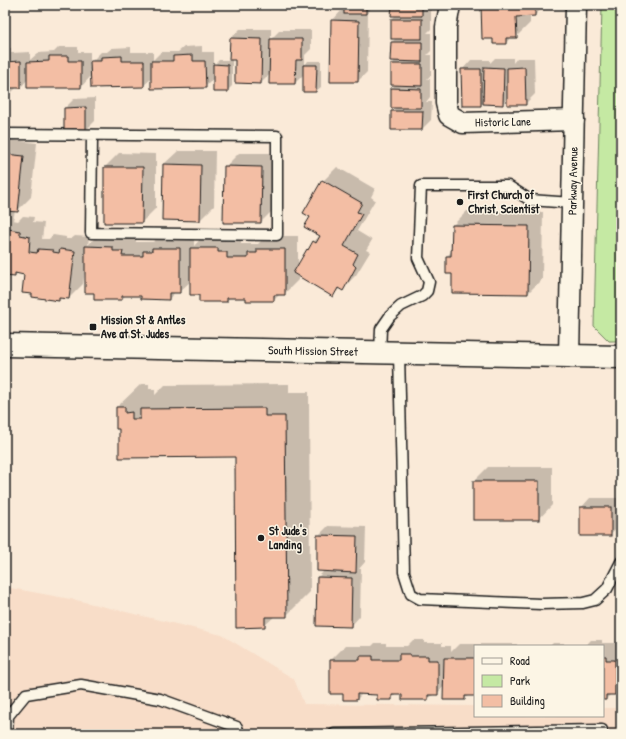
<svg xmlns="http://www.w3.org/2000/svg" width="626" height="739" font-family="'Patrick Hand',sans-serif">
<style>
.built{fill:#f8ddc8}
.green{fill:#c5e9a3;stroke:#708260}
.shadow{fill:#0003}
.building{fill:#f3bea4;stroke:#1c1c1c}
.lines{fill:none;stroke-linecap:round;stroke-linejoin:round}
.lane-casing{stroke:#1c1c1c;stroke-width:13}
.street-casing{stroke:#1c1c1c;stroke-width:23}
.secondary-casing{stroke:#1c1c1c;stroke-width:25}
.lane{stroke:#fcf5e5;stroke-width:10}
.street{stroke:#fcf5e5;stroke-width:20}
.secondary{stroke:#fcf5e5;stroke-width:22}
.poi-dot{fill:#1c1c1c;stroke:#fcf5e5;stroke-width:1.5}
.labels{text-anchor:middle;stroke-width:3;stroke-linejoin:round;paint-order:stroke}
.street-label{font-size:12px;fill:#1c1c1c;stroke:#fcf5e5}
.poi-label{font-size:12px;font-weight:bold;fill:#1c1c1c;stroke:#fcf5e5;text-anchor:start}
</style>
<rect width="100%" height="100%" fill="#faead8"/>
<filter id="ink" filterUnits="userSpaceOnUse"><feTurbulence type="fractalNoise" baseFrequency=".025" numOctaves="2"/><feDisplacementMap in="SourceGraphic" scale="8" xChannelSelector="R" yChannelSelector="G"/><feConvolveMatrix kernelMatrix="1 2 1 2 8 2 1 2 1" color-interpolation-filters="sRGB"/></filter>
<g filter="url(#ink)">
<polygon class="built" points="5,587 76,600 222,635 294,679 304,704 475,706 475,716 603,716 603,708 621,708 621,734 5,734"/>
<polygon class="green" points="602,5 621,5 621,341 609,341 594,326"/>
<g class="shadow">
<polygon points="345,5 370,5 370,8 368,11 367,72 358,81 332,21 341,11 345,11"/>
<polygon points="393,5 431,5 427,10 431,10 431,29 427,33 431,33 431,51 427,55 431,55 431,75 427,79 430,79 430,97 426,102 432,102 431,120 422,129 392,111 397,107 392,88 396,84 392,64 396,60 391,60 392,42 396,38 392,19 396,15"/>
<polygon points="482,5 545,5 535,15 530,15 530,23 516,37 511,37 506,43 494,38"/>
<polygon points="240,29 271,29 271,39 280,30 311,30 311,49 305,55 305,65 308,61 321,61 321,87 316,91 304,74 295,83 270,74 261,83 236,82 236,59 232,59 232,86 227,91 214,78 205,87 152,78 143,86 91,76 81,87 28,79 21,87 17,87 8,96 5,96 5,48 11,48 11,53 30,52 30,60 38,53 54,52 59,47 78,47 78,52 90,52 90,63 101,52 107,52 112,48 131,47 131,52 153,52 153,60 161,52 178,52 184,47 202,46 202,52 214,52 214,65 219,60 230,60 231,38"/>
<polygon points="495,58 513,58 513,63 517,58 534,58 535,94 525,104 508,98 502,104 484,101 481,105 462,70 471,60 490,60 490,63"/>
<polygon points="95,98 95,121 86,130 65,108 74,99"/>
<polygon points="5,139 37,143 31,197 17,211 15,211 13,220 18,221 23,216 34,217 33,222 44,223 42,239 49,239 53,235 66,237 66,239 71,239 75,236 89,237 88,245 100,233 136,237 136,242 153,242 158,238 194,234 194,246 205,234 241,239 241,244 258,244 263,239 272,236 298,236 298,266 307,250 320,235 311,216 323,181 337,167 375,189 371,197 375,200 357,231 372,240 366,250 370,252 356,275 342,289 340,288 333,295 298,275 298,280 284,294 280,294 274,300 247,297 230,297 227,301 200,294 191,281 179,292 175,292 169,299 142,295 126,295 122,299 95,292 86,271 85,270 83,284 69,298 61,297 59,300 25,274 17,273 14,276 5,275"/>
<polygon points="178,151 215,151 214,206 200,220 164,164"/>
<polygon points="119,153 156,154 156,208 142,222 105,167"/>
<polygon points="239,153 275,153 275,208 261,222 225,167"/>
<polygon points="467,211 543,212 542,279 528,293 453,273 447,256 453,250 453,225"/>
<polygon points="141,384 149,384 149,389 155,389 155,395 165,385 289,384 289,392 309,392 310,592 286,616 275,616 264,626 236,456 120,428 117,407"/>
<polygon points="488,467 552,467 552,505 539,519 474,519 474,481"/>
<polygon points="590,498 620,498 620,526 610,535 581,508"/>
<polygon points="328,526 366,527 365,562 359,569 361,569 360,616 351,626 318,577 324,571 318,536"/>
<polygon points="413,640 424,640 424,643 442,643 442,646 451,646 451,652 459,644 517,644 517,646 475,646 475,695 469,695 464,699 444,686 437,694 434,694 428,699 403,694 397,694 391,699 378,694 362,694 357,699 344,699 344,693 331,660 345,646 372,646 375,643 386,643 386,646 407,646"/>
<polygon points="591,640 602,640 602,643 620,643 620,646 621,646 621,688 615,694 611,694 606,699 603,699 603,646 585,646"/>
<polygon points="553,643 564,643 564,646 550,646"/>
</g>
<g class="building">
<rect x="344" y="5" width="22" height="9"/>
<polygon points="392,5 422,5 422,16 391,16"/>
<polygon points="481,5 535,5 535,16 516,17 517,38 506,38 506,44 493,44 493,39 482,39"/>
<rect x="391" y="19" width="31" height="20"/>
<polygon points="331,20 359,21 358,82 330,82"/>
<polygon points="230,38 262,39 261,84 235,83 235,60 229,60"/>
<polygon points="270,39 302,39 302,60 296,60 295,84 269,84"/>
<polygon points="391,42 422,42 422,62 390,61"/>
<polygon points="193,55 193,61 205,61 206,88 151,89 151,61 173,61 173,56"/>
<polygon points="49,56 68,56 68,61 81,61 81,88 27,88 27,62 49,61"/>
<polygon points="122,56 122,61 144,61 144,87 91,88 90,61 101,61 101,57"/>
<polygon points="21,61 21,88 8,88 8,97 5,97 5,62"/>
<polygon points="213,64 228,65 228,92 213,92"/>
<polygon points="391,64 422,64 422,86 391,85"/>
<polygon points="303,65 317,65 316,92 303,92"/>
<polygon points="484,67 504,68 503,105 483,104"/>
<polygon points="525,67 526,105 507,105 507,68"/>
<polygon points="461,69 481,69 481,106 462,106"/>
<polygon points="391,88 421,89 421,108 391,108"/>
<polygon points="86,107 86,131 64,132 64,108"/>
<polygon points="391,111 423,111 422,130 391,130"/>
<polygon points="5,154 24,156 18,212 5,211"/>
<polygon points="163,164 201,165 200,221 162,220"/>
<polygon points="224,166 262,167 261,223 223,223"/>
<polygon points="104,167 143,167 142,223 104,223"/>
<polygon points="322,180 362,203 357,212 362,214 344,246 358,254 353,264 356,267 343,291 338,288 333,297 293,273 307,249 308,250 313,241 316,243 320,236 304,227 310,217 303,213"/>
<polygon points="452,225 529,226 528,294 452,293 452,274 446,274 446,256 451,256"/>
<polygon points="8,229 20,231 20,235 30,237 29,252 37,253 38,249 53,250 53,252 59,253 60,249 75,251 69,299 59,298 59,301 32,297 32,294 22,293 24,275 15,273 15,277 5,276 5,234 7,235"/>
<polygon points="85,246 113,247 113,251 123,251 122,256 143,256 143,251 152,251 152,248 180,248 180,293 169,293 169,300 141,299 141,296 122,296 122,300 94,300 94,293 85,293"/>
<polygon points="190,248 218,248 218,252 227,252 227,258 248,258 248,253 257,253 257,249 285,249 285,295 274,295 274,301 246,301 246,298 227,298 227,302 199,302 199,295 190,295"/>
<polygon points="116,407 125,407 125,413 132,412 132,419 140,419 140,409 265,408 265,416 285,416 287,617 265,617 265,627 236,628 235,457 119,458 119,429 116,429"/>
<rect x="473" y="481" width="66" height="39"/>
<rect x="580" y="507" width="31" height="29"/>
<polygon points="317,535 357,536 356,573 317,571"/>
<polygon points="317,577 352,578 351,627 316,626"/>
<polygon points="399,654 410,654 410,656 428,656 428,660 438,660 438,695 428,695 428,700 402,700 402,695 392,695 392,700 377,700 377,695 357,694 357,700 343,700 343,694 330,694 330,660 360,660 360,656 373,656 373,660 399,660"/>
<polygon points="603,656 606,656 606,660 615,660 615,695 606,695 606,700 603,700"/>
<polygon points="444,658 475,658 475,696 465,696 465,700 443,700"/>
</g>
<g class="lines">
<g class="lane-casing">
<g id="lane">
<polyline points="5,134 277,136 277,235 91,233 92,135"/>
<polyline points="380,353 381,329 390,316 401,306 422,296 427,291 429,282 418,258 421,186 508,186 530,200 572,203"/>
<polyline points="399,353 404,572 411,594 420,599 541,604 583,603 595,600 607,589 621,562"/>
<polyline points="7,734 8,716 26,694 81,685 160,699 237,727 239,734"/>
<polyline points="334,734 602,730 602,734"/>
</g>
</g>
<g class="street-casing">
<g id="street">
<polyline points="450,5 446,27 446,103 449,115 463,123 574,120"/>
<polyline points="569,357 576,5"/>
</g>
</g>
<g class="secondary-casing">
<polyline id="secondary" points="5,345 621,357"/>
</g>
<use href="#lane" class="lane"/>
<use href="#street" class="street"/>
<use href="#secondary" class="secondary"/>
</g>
</g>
<g class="poi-dot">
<circle cx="460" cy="202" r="4"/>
<rect x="89" y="323" width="8" height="8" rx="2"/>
<circle cx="261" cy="538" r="4"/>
</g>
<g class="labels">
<g class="street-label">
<text transform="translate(503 122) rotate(-1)" y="4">Historic Lane</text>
<text transform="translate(573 181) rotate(-89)" y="4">Parkway Avenue</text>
<text transform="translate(313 351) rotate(1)" y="4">South Mission Street</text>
</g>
<g class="poi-label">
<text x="468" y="199">First Church of<tspan x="468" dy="14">Christ, Scientist</tspan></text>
<text x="101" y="324">Mission St &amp; Antles<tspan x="101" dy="14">Ave at St. Judes</tspan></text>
<text x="269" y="535">St Jude's<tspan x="269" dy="14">Landing</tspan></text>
</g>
</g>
<rect width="626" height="739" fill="none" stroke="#fcf5e5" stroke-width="20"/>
<rect x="10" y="10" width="606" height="719" fill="none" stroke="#1c1c1c" stroke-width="1.5" filter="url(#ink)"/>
<rect x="474" y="645" width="130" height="72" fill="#fcf5e5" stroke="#a29e95"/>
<rect x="482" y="658" width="20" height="6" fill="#fcf5e5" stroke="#a29e95"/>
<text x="510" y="665" font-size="12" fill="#1c1c1c">Road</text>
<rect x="482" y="675" width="20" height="12" fill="#c5e9a3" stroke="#a29e95"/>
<text x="510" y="685" font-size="12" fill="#1c1c1c">Park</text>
<rect x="482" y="695" width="20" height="12" fill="#f3bea4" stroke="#a29e95"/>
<text x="510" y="705" font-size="12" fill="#1c1c1c">Building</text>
</svg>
